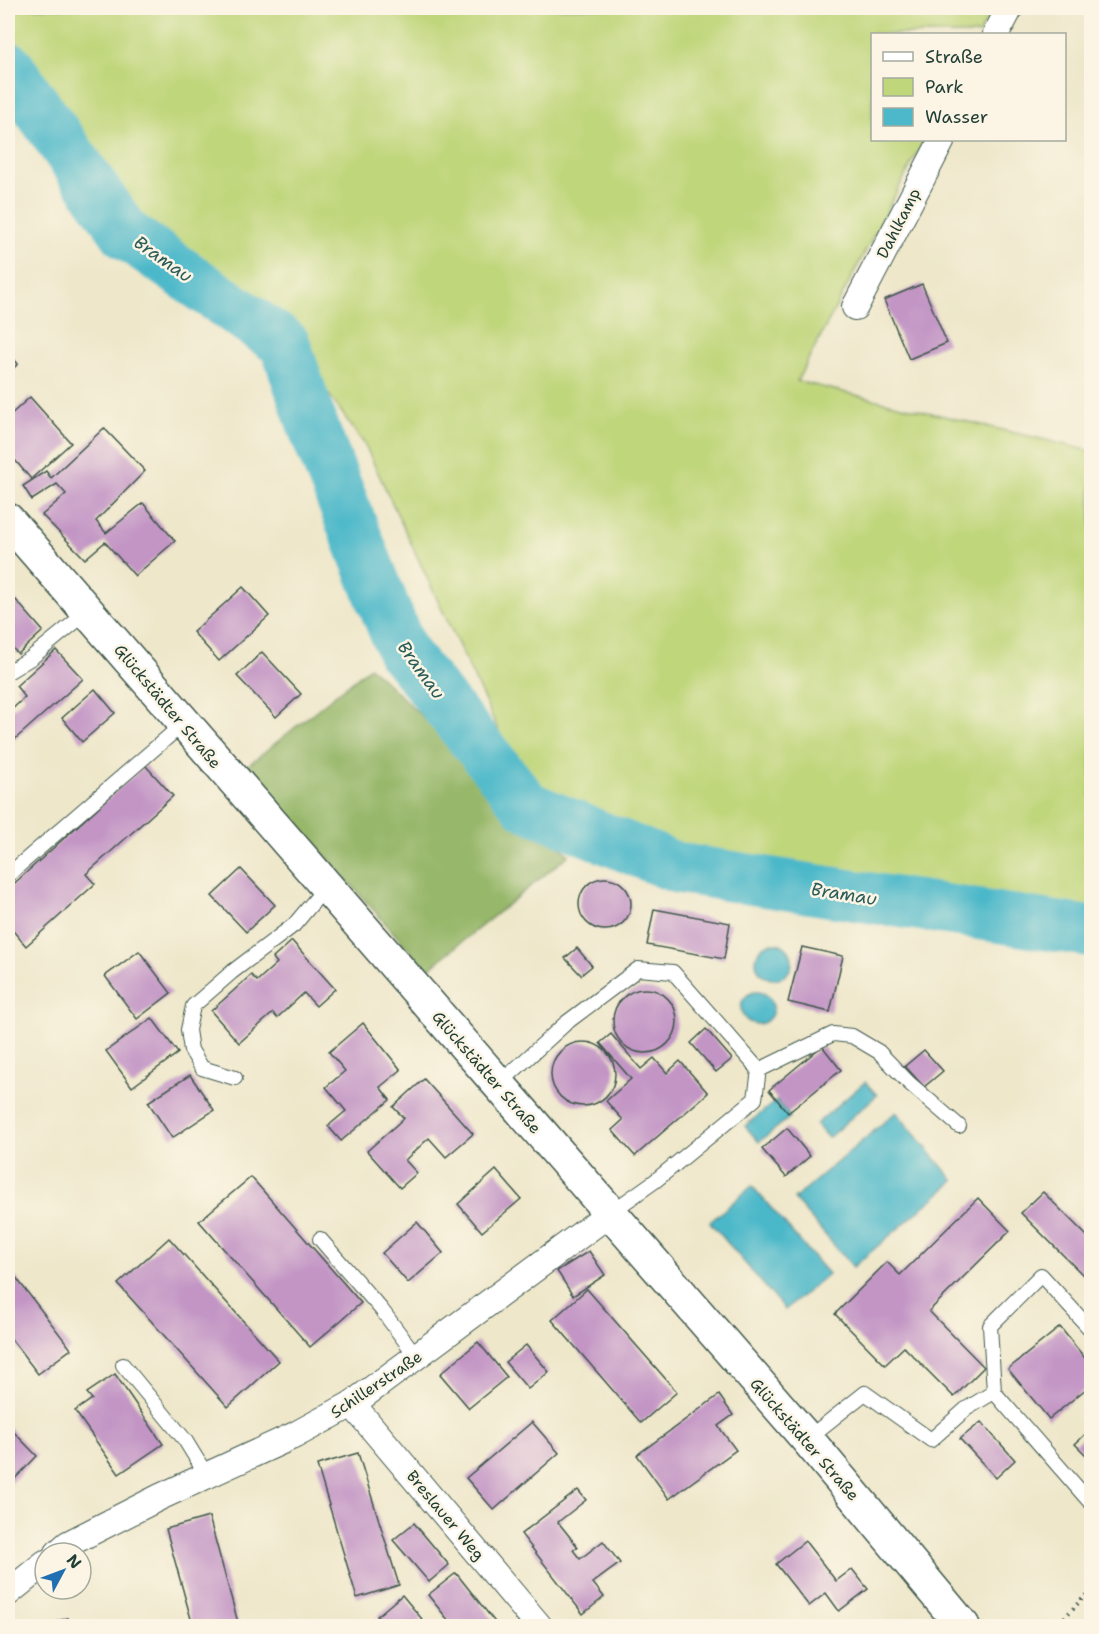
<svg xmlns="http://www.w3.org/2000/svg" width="1099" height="1634" font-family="'Shantell Sans',sans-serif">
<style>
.green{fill:#bfd67a;stroke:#6f8a57;stroke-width:1.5}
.forest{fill:#97b76a;stroke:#5b7a4f;stroke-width:1.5}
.water{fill:#4cb8c9;stroke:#367a7e;stroke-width:1.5}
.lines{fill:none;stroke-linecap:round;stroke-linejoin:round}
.river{stroke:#4cb8c9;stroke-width:51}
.building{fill:#c295c5}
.service-casing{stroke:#3e564a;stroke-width:16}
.minor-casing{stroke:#3e564a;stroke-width:28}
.tertiary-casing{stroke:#3e564a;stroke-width:36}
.path{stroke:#3e564a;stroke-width:4;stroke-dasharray:1.5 4.5;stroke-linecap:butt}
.service{stroke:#fff;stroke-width:14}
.minor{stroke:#fff;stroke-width:26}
.tertiary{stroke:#fff;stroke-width:33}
.labels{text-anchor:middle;stroke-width:5;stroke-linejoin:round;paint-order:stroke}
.street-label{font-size:16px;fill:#1f3d34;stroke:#fcf5e5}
.water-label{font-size:18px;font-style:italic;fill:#2a5c59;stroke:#fcf5e5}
</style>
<rect width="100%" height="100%" fill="#fcf5e5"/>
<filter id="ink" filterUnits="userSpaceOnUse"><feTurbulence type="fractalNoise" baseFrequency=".0167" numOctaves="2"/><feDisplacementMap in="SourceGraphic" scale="12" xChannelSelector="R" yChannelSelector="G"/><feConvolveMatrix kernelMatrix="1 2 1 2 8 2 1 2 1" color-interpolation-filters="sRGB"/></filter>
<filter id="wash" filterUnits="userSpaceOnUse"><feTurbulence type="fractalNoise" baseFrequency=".008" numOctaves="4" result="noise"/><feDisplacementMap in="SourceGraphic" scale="24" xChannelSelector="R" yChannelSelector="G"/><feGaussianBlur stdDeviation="1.35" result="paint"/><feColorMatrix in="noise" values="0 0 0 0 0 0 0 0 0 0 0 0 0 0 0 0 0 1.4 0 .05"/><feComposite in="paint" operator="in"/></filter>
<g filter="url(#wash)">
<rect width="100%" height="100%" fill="#eee7ca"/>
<polygon class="green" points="8,8 993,8 979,34 872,34 872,140 924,140 797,381 1091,451 1091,907 682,858 532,802 365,445 290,340 130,229 8,56"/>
<polygon class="forest" points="370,667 569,855 427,970 246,767"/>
<g class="water">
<circle cx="774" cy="961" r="18"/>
<circle cx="757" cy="1008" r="16"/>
<polygon points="865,1082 877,1095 828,1138 816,1124"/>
<polygon points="777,1100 790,1117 759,1142 745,1126"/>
<polygon points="896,1112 954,1181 853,1267 794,1199"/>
<polygon points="752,1186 828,1274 785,1310 710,1222"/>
</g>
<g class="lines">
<polyline class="river" points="8,66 126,234 285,344 313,427 402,651 527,806 677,868 1092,932"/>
</g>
<g id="blocks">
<g class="building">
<polygon points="922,284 947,343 909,359 884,300"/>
<polygon points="8,352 18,364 8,373"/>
<polygon points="30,397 71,443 31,479 8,452 8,417"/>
<polygon points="104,428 145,471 96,521 106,533 143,503 175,541 135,576 105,542 85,559 42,515 66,494 57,484 32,500 23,486 46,471 51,478"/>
<polygon points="243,587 269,616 219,661 193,632"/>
<polygon points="16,600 43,631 18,654 8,643 8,608"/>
<polygon points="56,650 83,679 13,741 8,734 8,713 25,697 16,686"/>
<polygon points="262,652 301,694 276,717 237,676"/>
<polygon points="95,689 115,713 82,742 62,718"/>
<polygon points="145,765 173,796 86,874 95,884 26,946 8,925 8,889"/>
<polygon points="241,869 275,905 246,932 212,896"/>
<circle cx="605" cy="904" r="26"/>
<polygon points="654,909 730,923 724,959 647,945"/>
<polygon points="292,941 335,989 316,1006 304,993 277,1018 273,1013 239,1043 211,1011 251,975 257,981 277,963 273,958"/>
<polygon points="802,947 843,956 830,1012 788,1002"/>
<polygon points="577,948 592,966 581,975 565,958"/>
<polygon points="139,951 171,993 137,1019 105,976"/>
<circle cx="645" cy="1021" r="32"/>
<polygon points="152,1018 178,1053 132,1087 106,1051"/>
<polygon points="363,1023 401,1070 380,1087 390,1100 341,1141 328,1126 346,1111 326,1087 345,1071 329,1052"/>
<polygon points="706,1029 732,1059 716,1072 691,1043"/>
<polygon points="611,1034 641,1069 654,1058 667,1073 680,1061 708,1093 635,1156 612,1130 623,1120 606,1101 631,1079 600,1043"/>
<circle cx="583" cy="1074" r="32"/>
<polygon points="822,1046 841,1070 788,1113 769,1090"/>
<polygon points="924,1050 943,1071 924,1087 905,1066"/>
<polygon points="190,1075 214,1110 172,1138 148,1102"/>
<polygon points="424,1079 473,1134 446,1157 429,1138 405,1160 417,1173 400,1188 367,1151 404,1118 393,1107"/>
<polygon points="787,1128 810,1156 786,1177 762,1149"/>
<polygon points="496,1170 521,1199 482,1232 458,1204"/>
<polygon points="251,1177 361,1303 310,1347 199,1221"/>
<polygon points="1043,1192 1092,1241 1092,1275 1087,1279 1021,1213"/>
<polygon points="978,1198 1010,1231 929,1311 984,1367 954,1397 904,1347 885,1365 835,1314 887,1262 900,1275"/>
<polygon points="417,1222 443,1253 408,1283 382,1253"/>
<polygon points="169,1238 279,1361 228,1407 118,1284"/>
<polygon points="589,1251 605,1275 573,1296 557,1271"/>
<polygon points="8,1267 71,1349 38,1374 8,1335"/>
<polygon points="587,1289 677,1392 641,1423 552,1320"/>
<polygon points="1060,1327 1092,1367 1092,1384 1049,1419 1008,1369"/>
<polygon points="478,1342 507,1377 469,1408 440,1374"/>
<polygon points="526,1345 549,1372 528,1389 505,1362"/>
<polygon points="115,1374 163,1444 119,1474 75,1411 92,1399 87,1393"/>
<polygon points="719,1395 733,1415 718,1426 736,1450 669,1499 637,1455"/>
<polygon points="532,1422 559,1453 494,1510 466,1478"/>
<polygon points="981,1422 1015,1460 996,1478 960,1439"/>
<polygon points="8,1426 37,1456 8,1486"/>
<polygon points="1092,1428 1092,1461 1075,1444"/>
<polygon points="358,1453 399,1585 357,1598 317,1465"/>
<polygon points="578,1490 586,1500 558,1522 578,1547 573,1550 580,1559 603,1541 620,1563 593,1583 604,1597 583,1614 521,1534"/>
<polygon points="209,1517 239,1626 193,1626 166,1529"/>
<polygon points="414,1523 449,1565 429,1582 393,1540"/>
<polygon points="805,1541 836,1581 852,1569 868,1589 839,1611 826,1593 809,1606 776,1564"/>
<polygon points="456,1573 498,1626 453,1626 428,1595"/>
<polygon points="402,1595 422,1619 412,1626 385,1626 377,1616"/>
<polygon points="68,1618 71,1626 42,1626"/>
<polygon points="645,1620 651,1626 637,1626"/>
</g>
</g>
</g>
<g filter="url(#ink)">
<use href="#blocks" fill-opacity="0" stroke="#3e564a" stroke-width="1.5"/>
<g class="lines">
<g class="service-casing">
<g id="service">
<polyline points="8,672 31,658 87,612"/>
<polyline points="8,875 183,724"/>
<polyline points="759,1070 833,1034 852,1036 879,1052 909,1083 959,1126"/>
<polyline points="235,1078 202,1068 191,1050 188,1030 193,1006 232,972 294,925 325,888"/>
<polyline points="498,1085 566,1023 638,969 673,972 759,1070 755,1099 655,1181 610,1213"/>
<polyline points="320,1239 381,1309 417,1357"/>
<polyline points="1092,1331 1041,1275 990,1326 994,1392 1089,1501 1092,1499"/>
<polyline points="123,1365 185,1440 207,1476"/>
<polyline points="807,1439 865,1393 931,1440 966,1409 994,1392"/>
</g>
</g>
<g class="minor-casing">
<g id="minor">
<polyline points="996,34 1010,8"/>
<polyline points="855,307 942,140"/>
<polyline points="352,1404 539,1626"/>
<polyline points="58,1553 68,1544 160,1497 295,1435 352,1404 610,1213"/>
<polyline points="8,1593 45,1563"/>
</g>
</g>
<g class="tertiary-casing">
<polyline id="tertiary" points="8,520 807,1439 963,1626"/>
</g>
<polyline class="path" points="1056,1626 1092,1589"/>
<use href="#service" class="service"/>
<use href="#minor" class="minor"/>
<use href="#tertiary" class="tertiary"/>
</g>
</g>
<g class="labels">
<g class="street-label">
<text transform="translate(898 223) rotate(-63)" y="6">Dahlkamp</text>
<text transform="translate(168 706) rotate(50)" y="6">Glückstädter Straße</text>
<text transform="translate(487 1072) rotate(49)" y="6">Glückstädter Straße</text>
<text transform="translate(376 1384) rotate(-34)" y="6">Schillerstraße</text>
<text transform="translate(805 1439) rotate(49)" y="6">Glückstädter Straße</text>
<text transform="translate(446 1515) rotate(50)" y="6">Breslauer Weg</text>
</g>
<g class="water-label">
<text transform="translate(163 259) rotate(35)" y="6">Bramau</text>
<text transform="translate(421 670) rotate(54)" y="6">Bramau</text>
<text transform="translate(844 894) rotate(9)" y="6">Bramau</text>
</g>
</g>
<rect width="1099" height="1634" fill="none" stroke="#fcf5e5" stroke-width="30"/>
<rect x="871" y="33" width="195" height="108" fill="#fcf5e5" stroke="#a4ab9e" stroke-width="1.5"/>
<rect x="883" y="52" width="30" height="9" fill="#ffffff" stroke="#a4ab9e" stroke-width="1.5"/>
<text x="925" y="63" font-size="18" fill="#1f3d34">Straße</text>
<rect x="883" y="78" width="30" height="18" fill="#bfd67a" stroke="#a4ab9e" stroke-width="1.5"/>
<text x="925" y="93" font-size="18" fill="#1f3d34">Park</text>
<rect x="883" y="108" width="30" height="18" fill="#4cb8c9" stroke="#a4ab9e" stroke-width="1.5"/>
<text x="925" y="123" font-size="18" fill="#1f3d34">Wasser</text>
<g transform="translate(63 1571) rotate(49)"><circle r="28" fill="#fcf5e5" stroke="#a4ab9e" stroke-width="1.5"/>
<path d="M0-4.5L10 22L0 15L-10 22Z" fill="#1f6fb2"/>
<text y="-9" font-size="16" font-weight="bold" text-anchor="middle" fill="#1f3d34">N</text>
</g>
</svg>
